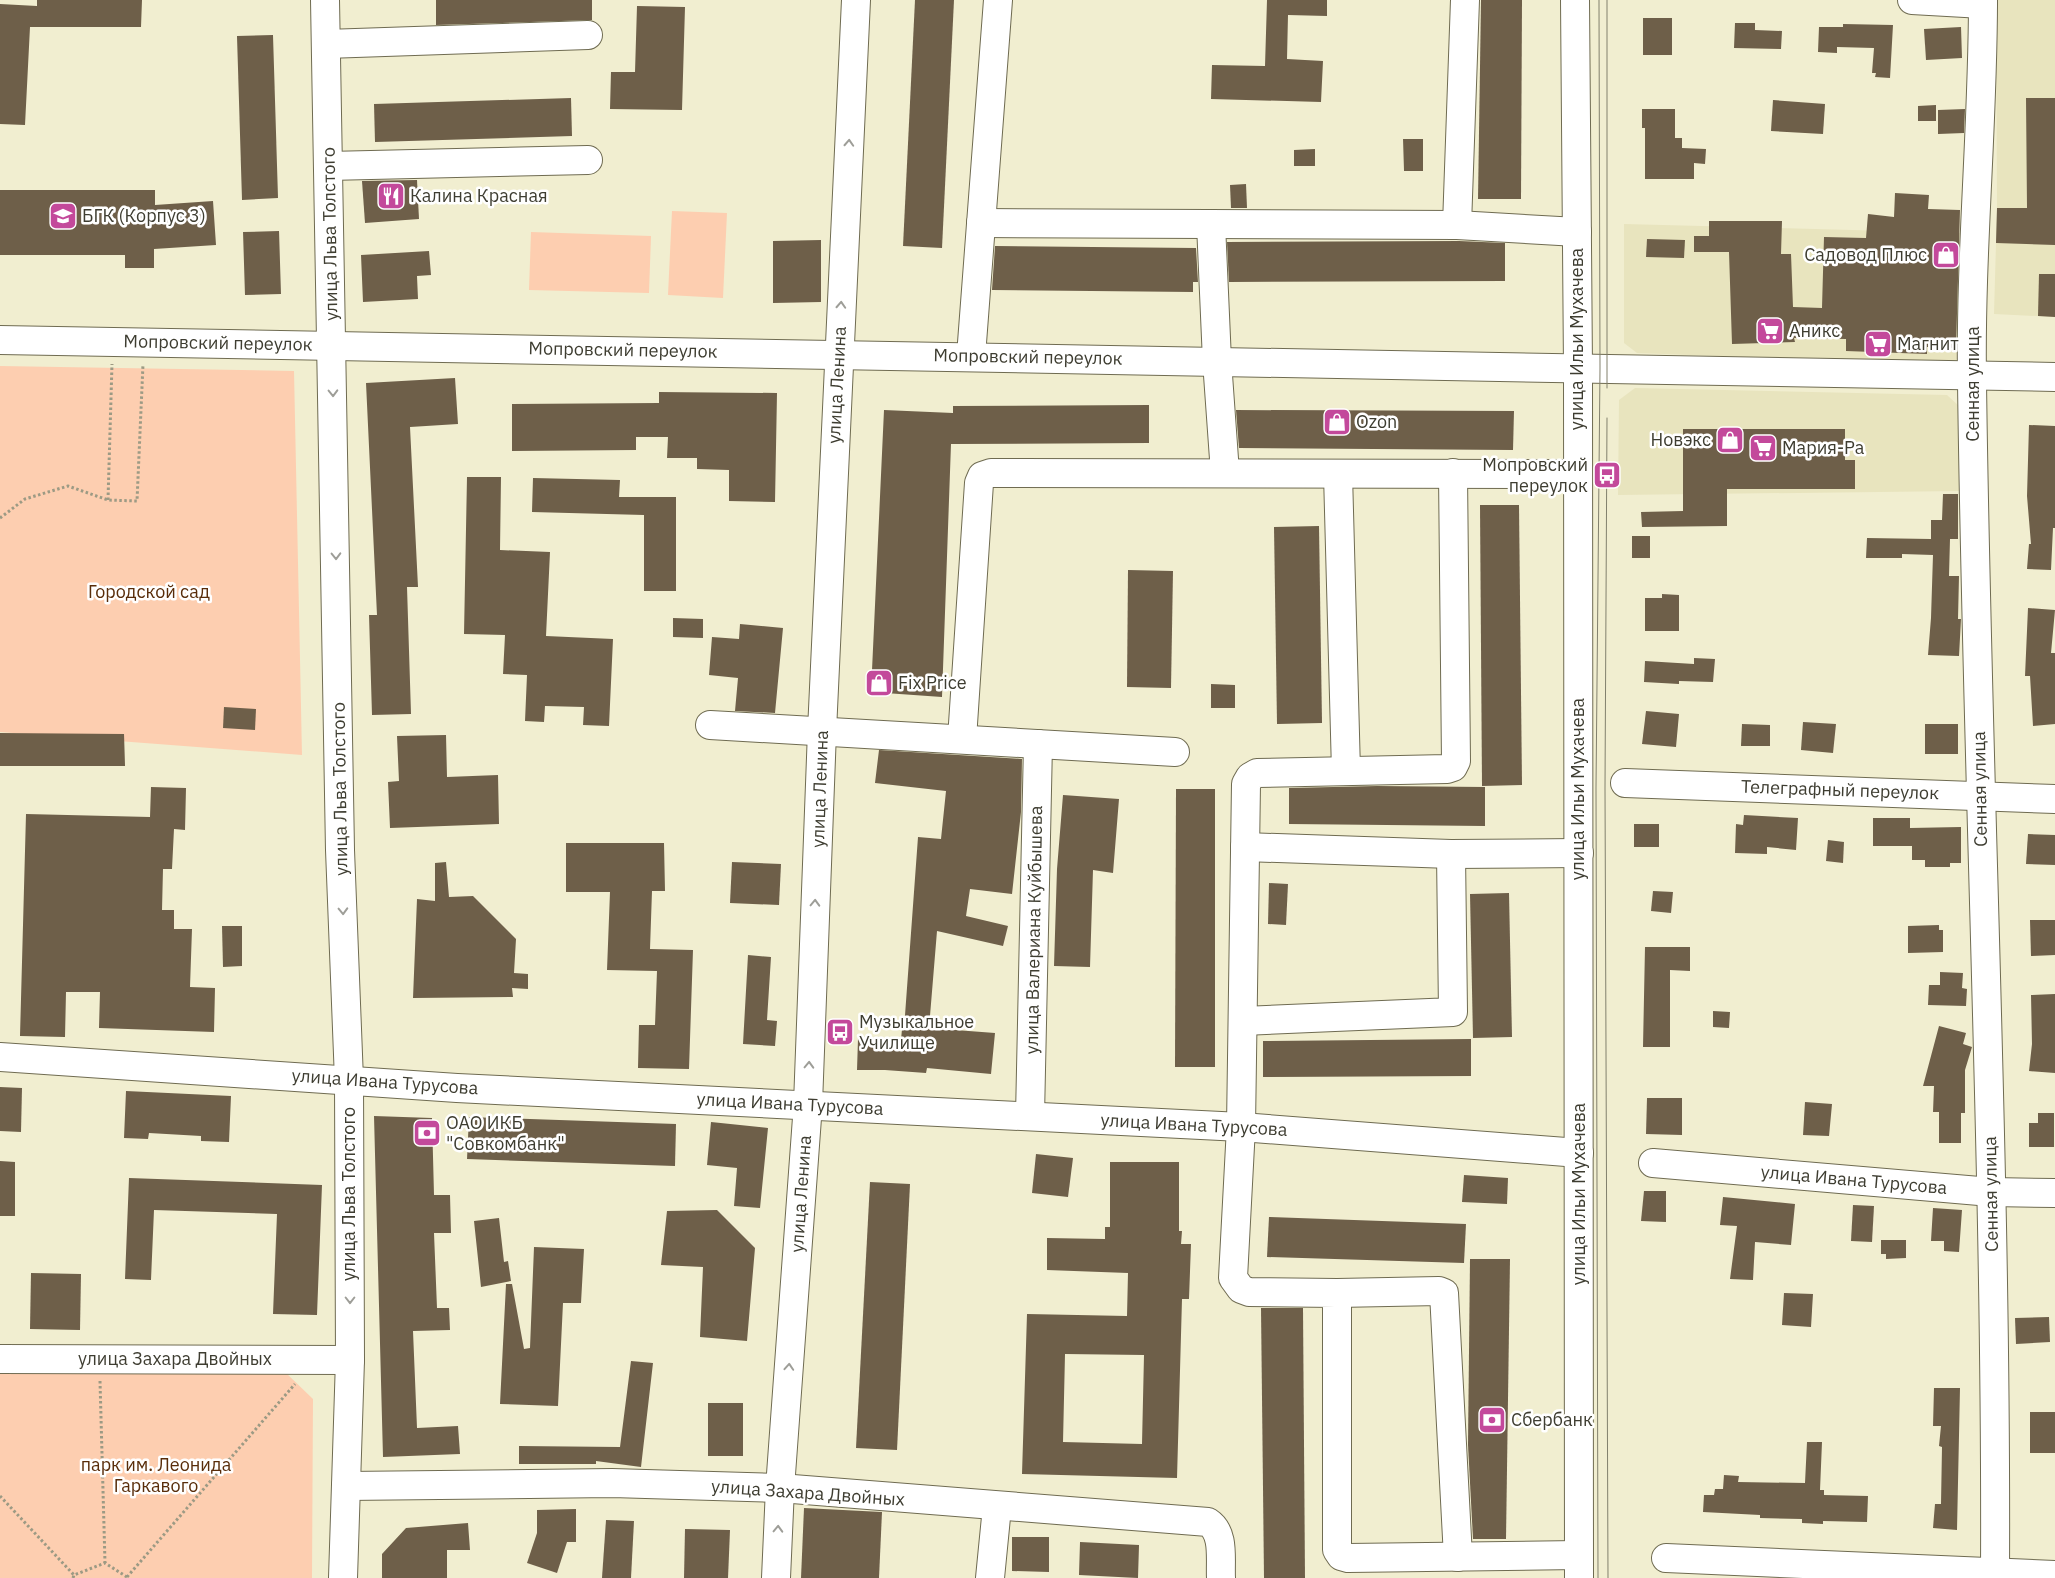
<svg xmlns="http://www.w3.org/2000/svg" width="2055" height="1578" font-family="'IBM Plex Sans',sans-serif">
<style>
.built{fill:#e8e4be}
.green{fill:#fdceb0}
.building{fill:#6e5f49;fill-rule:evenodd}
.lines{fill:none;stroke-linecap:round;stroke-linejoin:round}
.minor-casing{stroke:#6f6b51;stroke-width:30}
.path{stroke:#9c9a84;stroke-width:3;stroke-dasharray:2.5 2.5;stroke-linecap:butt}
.minor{stroke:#fff;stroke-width:28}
.tram{stroke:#82806d;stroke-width:1}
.oneway{stroke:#9e9e98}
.labels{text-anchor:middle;stroke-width:5;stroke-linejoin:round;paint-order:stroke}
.poi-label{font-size:18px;fill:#3e3d31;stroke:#fff;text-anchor:start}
.street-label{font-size:18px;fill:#3e3d31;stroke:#fff}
.park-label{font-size:18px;fill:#592d0a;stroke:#fff}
</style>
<rect width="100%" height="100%" fill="#f1eed0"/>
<g class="built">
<polygon points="1996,0 2055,0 2055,317 1994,314 1997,208"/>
<polygon points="1624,224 1965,233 1962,354 1951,365 1637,353 1624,343"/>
<polygon points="1635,388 1947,395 1960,407 1960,491 1618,495 1619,400"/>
</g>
<g class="green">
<polygon points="672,211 727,213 723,298 668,295"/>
<polygon points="531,232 651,236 649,293 529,290"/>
<polygon points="0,366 294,371 302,755 0,732"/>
<polygon points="285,1372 313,1399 312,1578 0,1578 0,1374"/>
</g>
<g class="building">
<polygon points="37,0 142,0 141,27 30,27 25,125 0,124 0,4 37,6"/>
<polygon points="436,0 592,0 592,20 436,25"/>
<polygon points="915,0 954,0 942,248 903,246"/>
<polygon points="1267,0 1327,0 1327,16 1288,15 1287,59 1323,61 1321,102 1211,99 1212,65 1265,66"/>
<polygon points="1481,0 1522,0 1521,199 1478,199"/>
<polygon points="637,6 685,7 682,110 610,109 611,72 635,72"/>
<rect x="1643" y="18" width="29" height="37"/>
<polygon points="1735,23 1755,23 1755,30 1782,31 1781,49 1734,48"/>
<polygon points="1843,24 1893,25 1890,78 1875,77 1876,73 1872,73 1874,48 1837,47 1837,53 1818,52 1819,27 1843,27"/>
<polygon points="1961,27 1962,58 1926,60 1924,29"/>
<polygon points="273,35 278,198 242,200 237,36"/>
<polygon points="571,98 572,136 375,142 374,104"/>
<polygon points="2026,98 2055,98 2055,245 1996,243 1997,208 2027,208"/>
<polygon points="1773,100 1825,104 1823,134 1771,131"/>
<polygon points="1936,105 1936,121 1918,121 1918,106"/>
<polygon points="1642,109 1675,109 1675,138 1682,138 1682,148 1706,149 1705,164 1694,163 1694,179 1645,179 1645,128 1642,128"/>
<polygon points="1965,109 1964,133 1938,134 1938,110"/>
<polygon points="1403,139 1423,139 1423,171 1404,171"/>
<polygon points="1315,149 1315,166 1294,166 1294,150"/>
<polygon points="417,180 419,219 365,223 362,181"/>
<polygon points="1246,184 1247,208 1231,208 1230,185"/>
<polygon points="0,190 155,190 155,205 213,201 216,245 154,249 154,268 125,268 125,255 0,255"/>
<polygon points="1895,193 1929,195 1928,209 1960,210 1956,348 1927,347 1927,354 1846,351 1846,339 1794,338 1795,342 1732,344 1729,252 1694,252 1694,236 1709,236 1709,221 1782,221 1781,254 1791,254 1793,307 1822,308 1824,237 1866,238 1868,214 1894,217"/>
<polygon points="279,231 281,294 245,295 243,232"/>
<polygon points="1647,239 1685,240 1684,258 1646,257"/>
<polygon points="821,240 821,302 773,303 773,241"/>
<polygon points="1459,241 1505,243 1505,281 1229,282 1227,242"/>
<polygon points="995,246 1196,248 1198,282 1193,282 1193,292 992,290"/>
<polygon points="429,251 431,275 417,276 418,299 363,302 361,255"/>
<polygon points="2039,274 2055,274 2055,317 2038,316"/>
<polygon points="455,378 458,424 410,427 418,587 407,587 411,714 372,715 369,615 377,615 366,383"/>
<polygon points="659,392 777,393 775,502 729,501 729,470 697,469 697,458 667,458 668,437 636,437 636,450 512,451 512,404 659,403"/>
<polygon points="1149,405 1149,443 951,444 942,697 871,692 884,410 953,413 953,406"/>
<polygon points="1236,410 1514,411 1513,450 1239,448"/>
<polygon points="2029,425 2055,426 2055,528 2053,528 2051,570 2027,569 2029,544 2031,544 2027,496"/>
<polygon points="1683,429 1845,429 1845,460 1855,460 1855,489 1727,489 1727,526 1642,527 1641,512 1683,511"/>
<polygon points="467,477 501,477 500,550 550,552 546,636 613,639 609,726 583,725 584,707 545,706 544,722 525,721 527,675 503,674 505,635 464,634"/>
<polygon points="533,478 620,480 619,497 676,497 676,591 644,591 644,515 532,512"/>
<polygon points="1943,494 1958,494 1958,539 1950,539 1949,576 1959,576 1958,619 1961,619 1959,656 1928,655 1931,618 1933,555 1902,554 1902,558 1866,558 1867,538 1931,539 1931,520 1942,520"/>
<polygon points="1480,505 1519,505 1522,785 1482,786"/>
<polygon points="1319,526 1322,723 1277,724 1274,527"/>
<rect x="1632" y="536" width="18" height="22"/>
<polygon points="1128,570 1173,571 1171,688 1127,687"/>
<polygon points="1662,594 1679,595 1679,631 1645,631 1645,598 1662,598"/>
<polygon points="2028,608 2055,610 2051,653 2055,653 2055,724 2033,726 2030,676 2025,676"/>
<polygon points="673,618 703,619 703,638 673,637"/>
<polygon points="740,624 783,628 775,713 735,711 738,678 709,675 712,637 739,639"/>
<polygon points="1694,658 1715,659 1713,682 1679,681 1679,684 1644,682 1645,661 1694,664"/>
<polygon points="1211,684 1235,685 1235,708 1211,708"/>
<polygon points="224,707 256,709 255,730 223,728"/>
<polygon points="1646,711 1679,714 1676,747 1642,744"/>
<polygon points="1803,722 1836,724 1833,753 1801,750"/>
<polygon points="1742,724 1770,725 1770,746 1741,746"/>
<rect x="1925" y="724" width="33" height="30"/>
<polygon points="0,733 124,734 125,766 0,766"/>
<polygon points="446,735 447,777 498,775 499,824 390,828 388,782 399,781 397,736"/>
<polygon points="879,750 1022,759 1021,812 1012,894 970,889 966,916 1008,926 1003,946 937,931 929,1028 995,1033 991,1074 927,1068 926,1073 885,1070 857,1070 858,1039 901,1040 902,1029 904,1029 918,837 941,839 946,791 875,783"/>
<polygon points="1377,786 1485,787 1485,826 1289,824 1289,788"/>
<polygon points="151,787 186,788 185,830 174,829 172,869 163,869 162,910 174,910 174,929 192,929 190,987 215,988 214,1032 99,1028 100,992 66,992 65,1037 20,1036 26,814 150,817"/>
<polygon points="1176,789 1215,789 1215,1067 1175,1067"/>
<polygon points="1063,795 1119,799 1113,873 1093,870 1090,967 1054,966 1057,869"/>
<polygon points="1744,815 1798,818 1796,850 1767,847 1767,854 1735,853 1736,824 1743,825"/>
<polygon points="1873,818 1910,818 1910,828 1961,827 1961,863 1950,863 1950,867 1925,867 1925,860 1912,860 1912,846 1873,846"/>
<rect x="1634" y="824" width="25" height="23"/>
<polygon points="2028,834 2055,835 2055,865 2026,864"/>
<polygon points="1828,840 1844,842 1843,863 1826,861"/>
<polygon points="566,843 664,843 665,891 652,891 650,949 693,950 689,1069 638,1068 639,1025 655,1025 657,971 607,970 610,892 566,892"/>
<polygon points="446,862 449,897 473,896 516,939 514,973 528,974 528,989 512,988 513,997 413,998 417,899 435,901 435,863"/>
<polygon points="732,862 781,864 779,905 730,903"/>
<polygon points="1269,883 1288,884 1286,925 1268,924"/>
<polygon points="1653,891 1673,892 1671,913 1651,911"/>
<polygon points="1509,893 1512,1037 1473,1038 1470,894"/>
<polygon points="2030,920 2055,920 2055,955 2031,956"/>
<polygon points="1939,925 1939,930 1943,930 1943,952 1908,953 1908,926"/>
<polygon points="222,926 242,926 242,966 223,967"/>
<polygon points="1645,947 1690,947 1690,971 1670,970 1670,1047 1643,1047"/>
<polygon points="748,955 771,957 767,1020 777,1021 775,1046 743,1044"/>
<polygon points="1940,972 1963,973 1962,988 1967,989 1966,1006 1928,1005 1929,985 1940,985"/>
<polygon points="2055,994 2055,1073 2029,1071 2032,1044 2031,995"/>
<polygon points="1713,1011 1730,1012 1729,1028 1713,1027"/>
<polygon points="1939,1026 1966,1033 1963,1044 1972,1047 1965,1070 1965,1113 1961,1113 1961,1143 1939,1143 1939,1112 1933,1112 1934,1086 1923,1086"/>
<polygon points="1471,1039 1471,1076 1263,1077 1263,1041"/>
<polygon points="0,1087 22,1088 21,1132 0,1131"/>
<polygon points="126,1091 231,1096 229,1142 201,1141 201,1136 149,1133 148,1139 124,1138"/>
<polygon points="1647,1098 1682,1098 1682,1135 1646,1134"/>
<polygon points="1805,1102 1832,1104 1829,1136 1803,1135"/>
<polygon points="2038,1113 2054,1113 2054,1147 2029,1147 2029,1123 2038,1123"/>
<polygon points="374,1116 432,1118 434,1195 450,1195 451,1233 434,1233 437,1308 449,1308 450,1330 413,1331 417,1428 458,1426 460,1454 383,1457"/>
<polygon points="469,1117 676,1124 675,1166 467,1159"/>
<polygon points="711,1122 768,1128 760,1208 734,1206 737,1168 707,1165"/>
<polygon points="1036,1154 1073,1158 1068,1197 1032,1193"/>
<polygon points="0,1161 15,1162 15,1216 0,1216"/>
<path d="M1110,1162H1179V1231H1182L1181,1244H1191L1189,1299H1182L1177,1478L1022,1474L1027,1314L1127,1316L1128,1273L1047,1270V1238L1105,1239V1227H1110ZM1065,1354L1144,1355L1142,1444L1063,1442Z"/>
<polygon points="1464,1175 1508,1178 1507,1204 1462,1202"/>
<polygon points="129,1178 322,1185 317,1315 273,1314 277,1214 154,1210 151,1280 125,1279"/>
<polygon points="870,1182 910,1184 897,1450 856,1448"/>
<polygon points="1644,1191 1666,1191 1666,1222 1641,1221"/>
<polygon points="1723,1197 1795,1204 1791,1245 1755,1242 1753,1280 1730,1279 1737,1226 1720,1225"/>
<polygon points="1853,1205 1874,1206 1872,1242 1851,1241"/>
<polygon points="1933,1208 1962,1210 1959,1252 1944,1251 1944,1241 1931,1241"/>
<polygon points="717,1210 755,1248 747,1341 700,1337 703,1267 661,1265 667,1211"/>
<polygon points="1269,1217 1466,1224 1464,1263 1267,1257"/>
<polygon points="499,1218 504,1262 508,1261 511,1281 481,1287 474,1221"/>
<polygon points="1881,1240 1906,1240 1906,1258 1886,1259 1886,1254 1881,1254"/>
<polygon points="534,1247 584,1249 581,1303 563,1303 558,1406 500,1404 506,1284 512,1284 524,1349 530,1348"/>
<polygon points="1470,1259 1510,1259 1506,1539 1473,1539 1468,1445"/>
<polygon points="31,1273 81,1274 80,1330 30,1329"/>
<polygon points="1784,1293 1813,1294 1811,1327 1782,1325"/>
<polygon points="1261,1308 1303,1308 1305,1578 1264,1578"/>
<polygon points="2049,1317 2050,1342 2016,1344 2015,1318"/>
<polygon points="631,1361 653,1363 641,1467 596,1461 596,1464 519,1464 519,1446 620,1447"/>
<polygon points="1934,1388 1960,1388 1957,1530 1933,1528 1935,1504 1941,1504 1942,1447 1939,1446 1941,1426 1933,1426"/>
<rect x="708" y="1403" width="35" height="53"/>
<rect x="2030" y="1412" width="25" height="41"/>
<polygon points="1807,1442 1822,1442 1820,1490 1824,1490 1824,1495 1868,1496 1867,1522 1823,1521 1823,1524 1802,1523 1802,1519 1760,1518 1760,1515 1703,1512 1704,1495 1714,1495 1715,1489 1723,1489 1724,1475 1739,1476 1738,1482 1805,1483"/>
<polygon points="804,1508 882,1512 879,1578 801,1578"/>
<polygon points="576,1509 576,1542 567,1542 557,1573 527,1563 537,1533 537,1510"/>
<polygon points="606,1520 634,1521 631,1578 602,1578"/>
<polygon points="468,1523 470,1550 447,1550 447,1578 382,1578 382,1554 406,1528"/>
<polygon points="685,1529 730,1530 728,1578 684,1578"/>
<polygon points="1012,1537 1049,1537 1049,1572 1012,1571"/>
<polygon points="1080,1542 1139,1545 1138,1578 1079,1575"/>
</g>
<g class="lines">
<g class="minor-casing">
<g id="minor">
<polyline points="325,0 340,850 349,1080 350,1360 343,1578"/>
<polyline points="1575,0 1578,368 1579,1578"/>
<polyline points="1912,0 1983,4"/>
<path d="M1983,0C1983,127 1970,254 1972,381C1977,780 1997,1179 1995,1578"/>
<polyline points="326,44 588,35"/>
<polyline points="328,166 588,160"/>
<polyline points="981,223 1457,225 1577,232"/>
<polyline points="1211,224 1217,361 1225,473"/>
<polyline points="1457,225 1465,0"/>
<polyline points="0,340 2055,377"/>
<polyline points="971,356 998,0"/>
<polyline points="1453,473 1456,761 1453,767 1447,769 1257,773 1250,777 1246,784 1241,1127 1233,1278 1241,1289 1249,1292 1337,1293 1337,1550 1341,1556 1348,1558 1578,1555"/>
<polyline points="1338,474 1346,771"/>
<polyline points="710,725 1175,752"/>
<polyline points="962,739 979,483 982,476 991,473 1578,474"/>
<polyline points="1625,783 2055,799"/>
<polyline points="1245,847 1451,854 1579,853"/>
<polyline points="1243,1021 1453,1012 1451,854"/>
<polyline points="0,1057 457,1088 1241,1127 1579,1153"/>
<polyline points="1030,1116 1038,744"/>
<polyline points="1653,1163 1991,1192 2055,1193"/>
<polyline points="1337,1293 1439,1291 1444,1293 1458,1557"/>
<polyline points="0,1359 350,1360"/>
<path d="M346,1486L612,1483L780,1488L1208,1522C1225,1533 1220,1559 1221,1578"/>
<polyline points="1666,1558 2055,1575"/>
<polyline points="776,1578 780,1488 808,1104 822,731 856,0"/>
<polyline points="990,1578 997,1507"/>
</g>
</g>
<g class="path">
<polyline points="108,500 112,364"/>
<polyline points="0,518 25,499 68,486 108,500 137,501 143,364"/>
<polyline points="100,1381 105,1563"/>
<polyline points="0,1496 74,1575"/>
<polyline points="127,1577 295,1384"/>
<polyline points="73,1578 74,1575 105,1563 127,1577"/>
</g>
<use href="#minor" class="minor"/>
<g class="tram">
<polyline points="1607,388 1607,0"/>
<polyline points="1607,418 1605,788 1608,1578"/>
<polyline points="1598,1578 1596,788 1600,368 1599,0"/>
</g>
</g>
<defs><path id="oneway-chevron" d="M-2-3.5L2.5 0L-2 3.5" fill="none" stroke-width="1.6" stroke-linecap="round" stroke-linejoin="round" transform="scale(1.25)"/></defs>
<g class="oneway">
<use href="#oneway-chevron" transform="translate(849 143) rotate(-87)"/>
<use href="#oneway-chevron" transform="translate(841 305) rotate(-87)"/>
<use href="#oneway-chevron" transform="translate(333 393) rotate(89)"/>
<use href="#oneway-chevron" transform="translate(336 556) rotate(89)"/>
<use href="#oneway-chevron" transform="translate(815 903) rotate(-88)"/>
<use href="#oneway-chevron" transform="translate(343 911) rotate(88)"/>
<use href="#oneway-chevron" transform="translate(809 1065) rotate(-88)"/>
<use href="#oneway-chevron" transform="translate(350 1300) rotate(90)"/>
<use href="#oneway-chevron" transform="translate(789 1367) rotate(-86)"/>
<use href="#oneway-chevron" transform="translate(778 1529) rotate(-88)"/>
</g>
<defs>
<g id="restaurant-square" transform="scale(1.4375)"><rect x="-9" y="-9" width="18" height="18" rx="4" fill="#c3499b" stroke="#fff"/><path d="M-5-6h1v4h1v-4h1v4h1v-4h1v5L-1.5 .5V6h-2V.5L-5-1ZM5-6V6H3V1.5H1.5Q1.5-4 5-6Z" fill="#fff"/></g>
<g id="university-square" transform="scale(1.4375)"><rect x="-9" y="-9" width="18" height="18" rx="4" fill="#c3499b" stroke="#fff"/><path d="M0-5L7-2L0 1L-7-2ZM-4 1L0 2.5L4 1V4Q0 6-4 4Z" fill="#fff"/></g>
<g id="shop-square" transform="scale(1.4375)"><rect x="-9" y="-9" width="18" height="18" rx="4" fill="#c3499b" stroke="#fff"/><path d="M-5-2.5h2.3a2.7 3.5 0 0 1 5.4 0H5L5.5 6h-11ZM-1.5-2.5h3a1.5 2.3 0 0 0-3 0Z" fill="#fff"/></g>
<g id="supermarket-square" transform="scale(1.4375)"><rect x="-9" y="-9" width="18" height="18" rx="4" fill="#c3499b" stroke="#fff"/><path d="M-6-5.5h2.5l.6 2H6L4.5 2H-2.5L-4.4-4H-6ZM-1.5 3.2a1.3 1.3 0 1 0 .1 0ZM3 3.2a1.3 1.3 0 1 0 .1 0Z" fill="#fff"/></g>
<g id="bus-square" transform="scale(1.4375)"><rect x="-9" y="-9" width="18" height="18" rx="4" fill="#c3499b" stroke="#fff"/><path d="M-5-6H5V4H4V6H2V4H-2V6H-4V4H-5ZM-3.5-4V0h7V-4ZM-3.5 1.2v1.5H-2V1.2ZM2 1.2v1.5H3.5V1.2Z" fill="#fff"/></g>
<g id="bank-square" transform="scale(1.4375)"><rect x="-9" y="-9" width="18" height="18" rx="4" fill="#c3499b" stroke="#fff"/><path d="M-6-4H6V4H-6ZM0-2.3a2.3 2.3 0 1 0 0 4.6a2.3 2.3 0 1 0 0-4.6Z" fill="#fff"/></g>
</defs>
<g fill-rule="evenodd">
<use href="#restaurant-square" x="391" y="196"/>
<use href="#university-square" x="63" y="216"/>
<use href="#shop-square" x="1946" y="255"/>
<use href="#supermarket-square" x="1770" y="331"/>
<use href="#supermarket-square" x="1878" y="344"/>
<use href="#shop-square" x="1337" y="422"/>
<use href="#shop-square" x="1730" y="440"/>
<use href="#supermarket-square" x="1763" y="448"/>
<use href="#bus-square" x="1607" y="475"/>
<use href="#shop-square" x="879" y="683"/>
<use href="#bus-square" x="840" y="1032"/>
<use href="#bank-square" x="427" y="1133"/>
<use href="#bank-square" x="1492" y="1420"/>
</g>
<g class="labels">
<g class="poi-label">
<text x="410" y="202">Калина Красная</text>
<text x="82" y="222">БГК (Корпус 3)</text>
<text x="1927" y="261" text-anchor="end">Садовод Плюс</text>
<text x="1789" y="337">Аникс</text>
<text x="1897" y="350">Магнит</text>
<text x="1356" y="428">Ozon</text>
<text x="1711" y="446" text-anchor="end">Новэкс</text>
<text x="1782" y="454">Мария-Ра</text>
<text x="1588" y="471" text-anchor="end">Мопровский<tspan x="1588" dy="21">переулок</tspan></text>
<text x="898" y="689">Fix Price</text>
<text x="859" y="1028">Музыкальное<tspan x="859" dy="21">Училище</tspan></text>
<text x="446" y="1129">ОАО ИКБ<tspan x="446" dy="21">"Совкомбанк"</tspan></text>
<text x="1511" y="1426">Сбербанк</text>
</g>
<g class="street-label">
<text transform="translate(330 234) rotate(-91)" y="6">улица Льва Толстого</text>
<text transform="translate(1577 339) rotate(-90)" y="6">улица Ильи Мухачева</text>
<text transform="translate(218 343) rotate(1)" y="6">Мопровский переулок</text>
<text transform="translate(623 350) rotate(1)" y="6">Мопровский переулок</text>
<text transform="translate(1028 357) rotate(1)" y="6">Мопровский переулок</text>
<text transform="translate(1973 384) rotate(-90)" y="6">Сенная улица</text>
<text transform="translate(837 385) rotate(-87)" y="6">улица Ленина</text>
<text transform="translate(340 789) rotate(-91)" y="6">улица Льва Толстого</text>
<text transform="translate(820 789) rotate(-88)" y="6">улица Ленина</text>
<text transform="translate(1578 789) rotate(-90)" y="6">улица Ильи Мухачева</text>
<text transform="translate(1980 789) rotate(-91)" y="6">Сенная улица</text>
<text transform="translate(1840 790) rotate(2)" y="6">Телеграфный переулок</text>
<text transform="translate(1034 930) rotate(-89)" y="6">улица Валериана Куйбышева</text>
<text transform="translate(385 1082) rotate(4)" y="6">улица Ивана Турусова</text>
<text transform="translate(790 1104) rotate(3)" y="6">улица Ивана Турусова</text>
<text transform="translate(1194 1125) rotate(3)" y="6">улица Ивана Турусова</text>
<text transform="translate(1854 1180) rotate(5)" y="6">улица Ивана Турусова</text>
<text transform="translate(349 1194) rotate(-90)" y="6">улица Льва Толстого</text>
<text transform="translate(801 1194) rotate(-86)" y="6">улица Ленина</text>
<text transform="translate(1579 1194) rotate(-90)" y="6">улица Ильи Мухачева</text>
<text transform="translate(1991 1194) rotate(-91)" y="6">Сенная улица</text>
<text x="175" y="1365">улица Захара Двойных</text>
<text transform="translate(808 1493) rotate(4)" y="6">улица Захара Двойных</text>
</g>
<g class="park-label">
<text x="149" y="598">Городской сад</text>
<text x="156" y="1471">парк им. Леонида<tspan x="156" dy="21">Гаркавого</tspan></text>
</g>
</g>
</svg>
